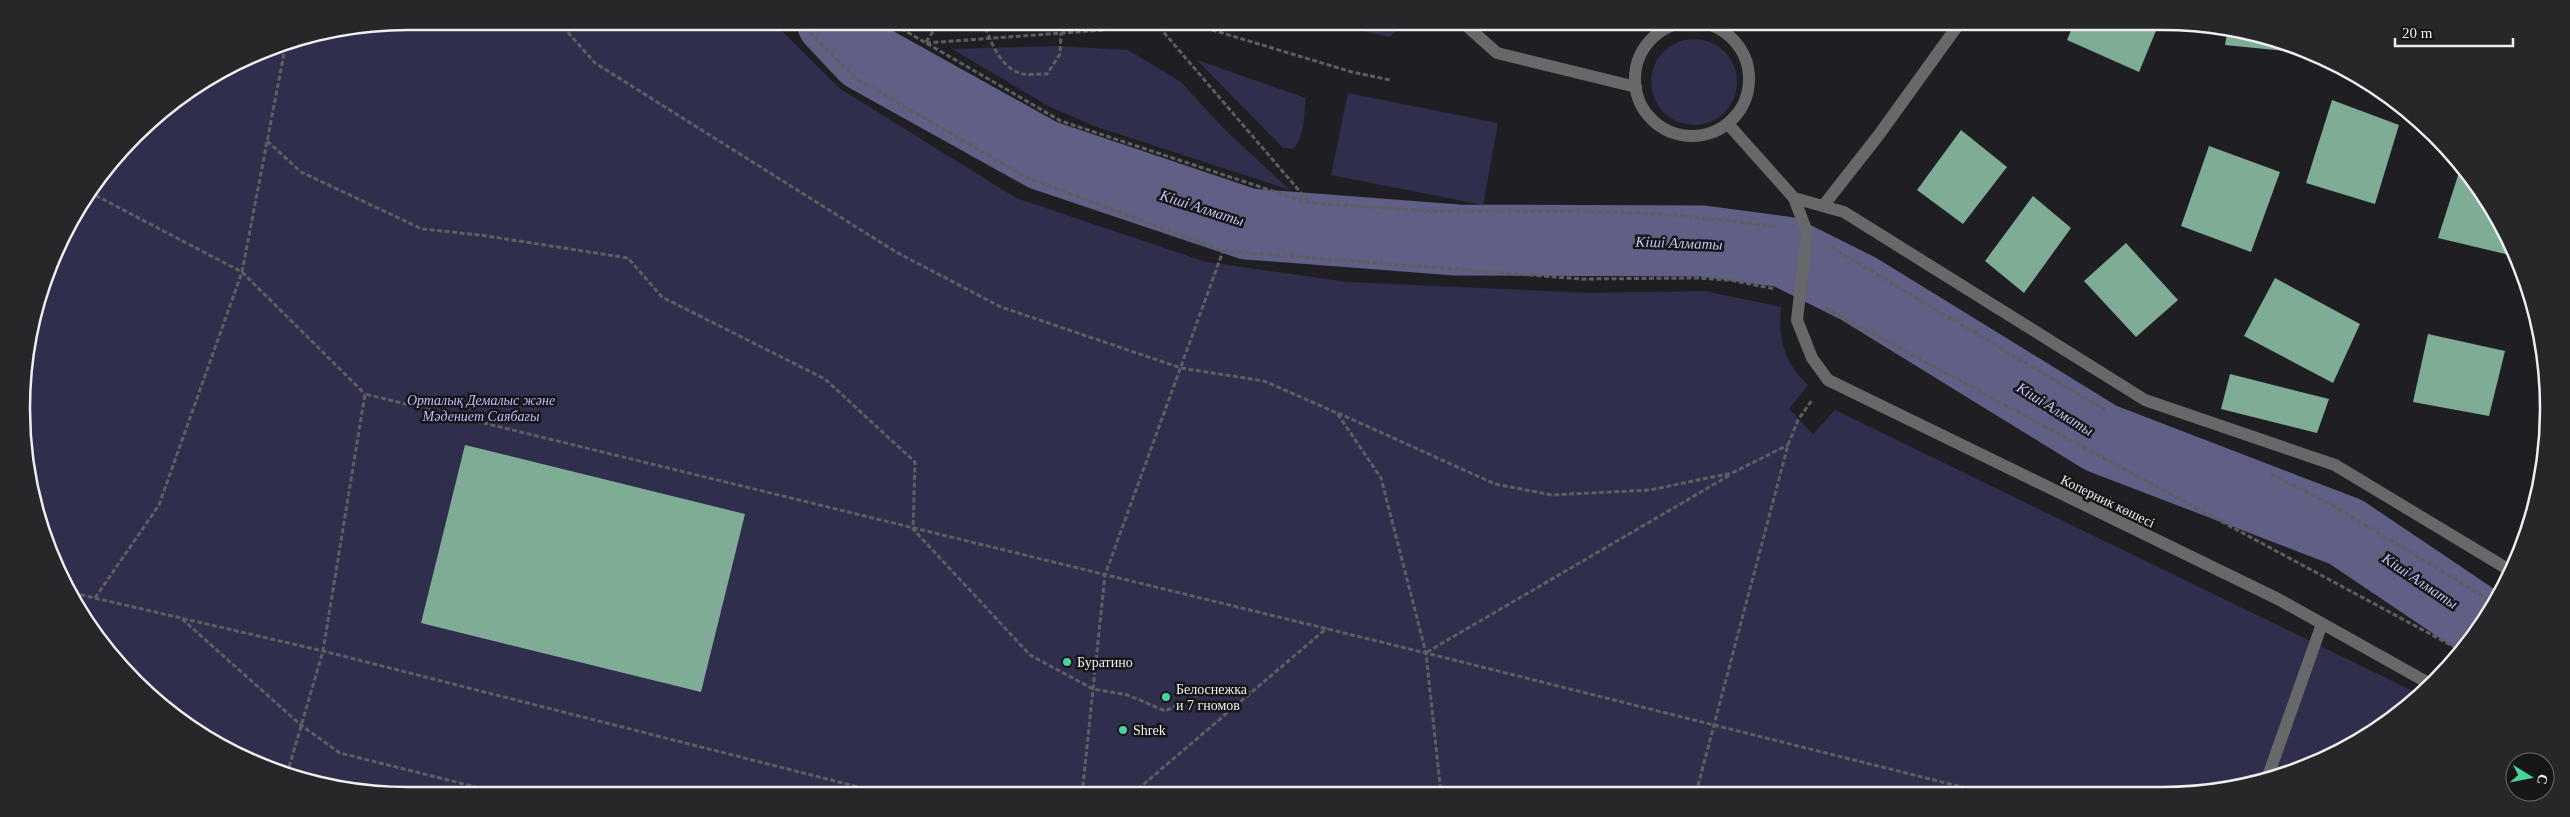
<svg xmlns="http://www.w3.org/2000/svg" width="2570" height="817" font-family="Georgia,serif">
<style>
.green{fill:#2f2e4c}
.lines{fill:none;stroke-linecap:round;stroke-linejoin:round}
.river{stroke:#605f85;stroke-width:71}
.building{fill:#7eac95}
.path{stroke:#5e5e61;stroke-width:3;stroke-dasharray:5 2.5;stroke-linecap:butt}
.minor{stroke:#68686a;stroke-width:12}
.poi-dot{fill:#4ad49c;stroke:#161619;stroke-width:2}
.labels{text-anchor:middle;stroke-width:5;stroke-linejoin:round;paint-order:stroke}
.park-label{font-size:14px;font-style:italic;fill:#bebcfc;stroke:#161619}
.street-label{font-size:14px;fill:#eeeef1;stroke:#161619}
.poi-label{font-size:14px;fill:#eeeef1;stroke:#161619;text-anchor:start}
.water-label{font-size:15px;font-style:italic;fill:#c4c3f6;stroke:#161619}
.rim{fill:none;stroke:#eeeef1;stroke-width:2.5}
</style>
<rect width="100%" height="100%" fill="#1f1f23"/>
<g class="green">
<path d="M408,21H772L839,88L1016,198L1206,262L1348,282L1592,293L1705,291L1781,307C1778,340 1784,362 1808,385L1789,409L1813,434L1835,410L2419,694L2333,756L2212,792L409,796L333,788L261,766L194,731L135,683L87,624L34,508L22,434L25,358L61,237L101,173L153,118L261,51L333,29Z"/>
<polygon points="1316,21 1406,21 1390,37"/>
<circle cx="1694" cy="82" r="43"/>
<polygon points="1056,46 1128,50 1181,82 1224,129 1290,190 1094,126 1050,107 952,49"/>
<path d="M1197,60L1306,98C1304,114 1305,137 1293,149L1283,148Z"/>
<polygon points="1348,93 1498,123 1483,205 1331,175"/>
</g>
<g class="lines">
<polyline class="river" points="832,21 865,56 1043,155 1248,224 1457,240 1702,241 1785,252 1859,289 2101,438 2346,532 2481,623"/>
</g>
<g class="building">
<polygon points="2075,21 2160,21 2139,72 2067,40"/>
<polygon points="2228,28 2237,29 2317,54 2225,45"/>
<polygon points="2332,100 2399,125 2375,204 2306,183"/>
<polygon points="1961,130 2007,167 1963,224 1917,190"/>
<polygon points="2209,146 2280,172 2251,252 2181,226"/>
<polygon points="2461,166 2484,194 2518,257 2438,238"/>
<polygon points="2033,196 2071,228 2024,293 1985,261"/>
<polygon points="2126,243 2178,300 2136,337 2084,281"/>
<polygon points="2275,278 2360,324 2333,383 2244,336"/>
<polygon points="2428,334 2505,351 2489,416 2413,402"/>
<polygon points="2230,374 2329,399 2317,433 2221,409"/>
<polygon points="465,445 745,514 701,692 421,623"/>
</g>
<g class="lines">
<g class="path">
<polyline points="558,21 595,63 896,252 1001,307 1181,368 1264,381 1337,413 1381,478 1426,653 1441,794"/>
<polyline points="799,21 855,78 1026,177 1223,251 1581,279 1697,278 1730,280 1775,289"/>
<polyline points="888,21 1061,121 1309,203 1436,211 1593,211 1664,214 1775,226"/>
<path d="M983,21C990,40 1000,69 1023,74C1030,75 1039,74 1047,74L1060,54L1061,33"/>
<polyline points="1154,21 1308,201"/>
<polyline points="1191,21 1209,29 1352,72 1390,80"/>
<polyline points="926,42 940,21"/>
<polyline points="926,43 1158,26"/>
<polyline points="267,141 301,172 422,229 480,235 628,258 662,297 825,379 915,462 913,529 1030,655 1093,689 1128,695 1165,711 1198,695 1253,692"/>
<polyline points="89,192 242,272 365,394"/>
<polyline points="1831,247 2105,410"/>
<polyline points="1825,308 2460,650"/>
<polyline points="1338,413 1495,484 1552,495 1650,490 1732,473 1788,445"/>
<polyline points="2271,474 2332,505 2496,604"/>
<polyline points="73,593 323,651 890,795"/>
<polyline points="95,598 159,505 242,272 286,43"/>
<polyline points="182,619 302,726 340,753 512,796"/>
<polyline points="1427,652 1730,475"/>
<polyline points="287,774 323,651 365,394 1426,653 1986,793"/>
<polyline points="1696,793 1788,445 1798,420 1812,400"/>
<polyline points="1082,794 1105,575 1223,251"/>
<polyline points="1132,794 1327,628"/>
</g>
<g class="minor">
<polyline points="1465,21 1469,28 1497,53 1636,87"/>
<circle cx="1692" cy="79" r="57"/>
<polyline points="1728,124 1794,198 1807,232 1797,320 1812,358 1828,380 2278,599 2432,685"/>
<polyline points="1794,198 1844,212 2145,400 2335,465 2506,568"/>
<polyline points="1823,206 1878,136 1961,21"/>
<polyline points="2268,776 2322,624"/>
</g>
</g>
<g class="poi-dot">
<circle cx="1067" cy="662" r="5"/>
<circle cx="1166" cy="697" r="5"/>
<circle cx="1123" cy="730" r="5"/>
</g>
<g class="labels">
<g class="park-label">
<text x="481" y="405">Орталық Демалыс және<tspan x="481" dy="16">Мәдениет Саябағы</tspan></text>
</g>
<g class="street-label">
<text transform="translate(2108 501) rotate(26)" y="5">Коперник көшесі</text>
</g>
<g class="poi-label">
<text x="1077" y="667">Буратино</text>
<text x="1176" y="694">Белоснежка<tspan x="1176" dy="16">и 7 гномов</tspan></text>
<text x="1133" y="735">Shrek</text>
</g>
<g class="water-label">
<text transform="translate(1202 208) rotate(18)" y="5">Кіші Алматы</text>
<text transform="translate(1679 243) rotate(2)" y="5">Кіші Алматы</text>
<text transform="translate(2055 409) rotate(32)" y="5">Кіші Алматы</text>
<text transform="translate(2420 581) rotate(34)" y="5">Кіші Алматы</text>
</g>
</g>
<path d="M0 0H2570V817H0ZM408 30H2162A378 378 0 0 1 2540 408V409A378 378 0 0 1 2162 787H408A378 378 0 0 1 30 409V408A378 378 0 0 1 408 30Z" fill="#27272a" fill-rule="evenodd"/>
<path class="rim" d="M408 30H2162A378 378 0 0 1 2540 408V409A378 378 0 0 1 2162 787H408A378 378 0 0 1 30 409V408A378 378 0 0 1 408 30Z"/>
<g transform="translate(2530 777) rotate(100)"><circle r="24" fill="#161619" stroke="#6c6c6f"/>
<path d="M0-4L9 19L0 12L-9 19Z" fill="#4ad49c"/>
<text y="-8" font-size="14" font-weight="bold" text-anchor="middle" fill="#eeeef1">С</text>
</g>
<path d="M2395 38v8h118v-8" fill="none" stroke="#eeeef1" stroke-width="2.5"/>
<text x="2402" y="38" font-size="15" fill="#eeeef1" stroke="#161619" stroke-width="4" paint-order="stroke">20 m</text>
</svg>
